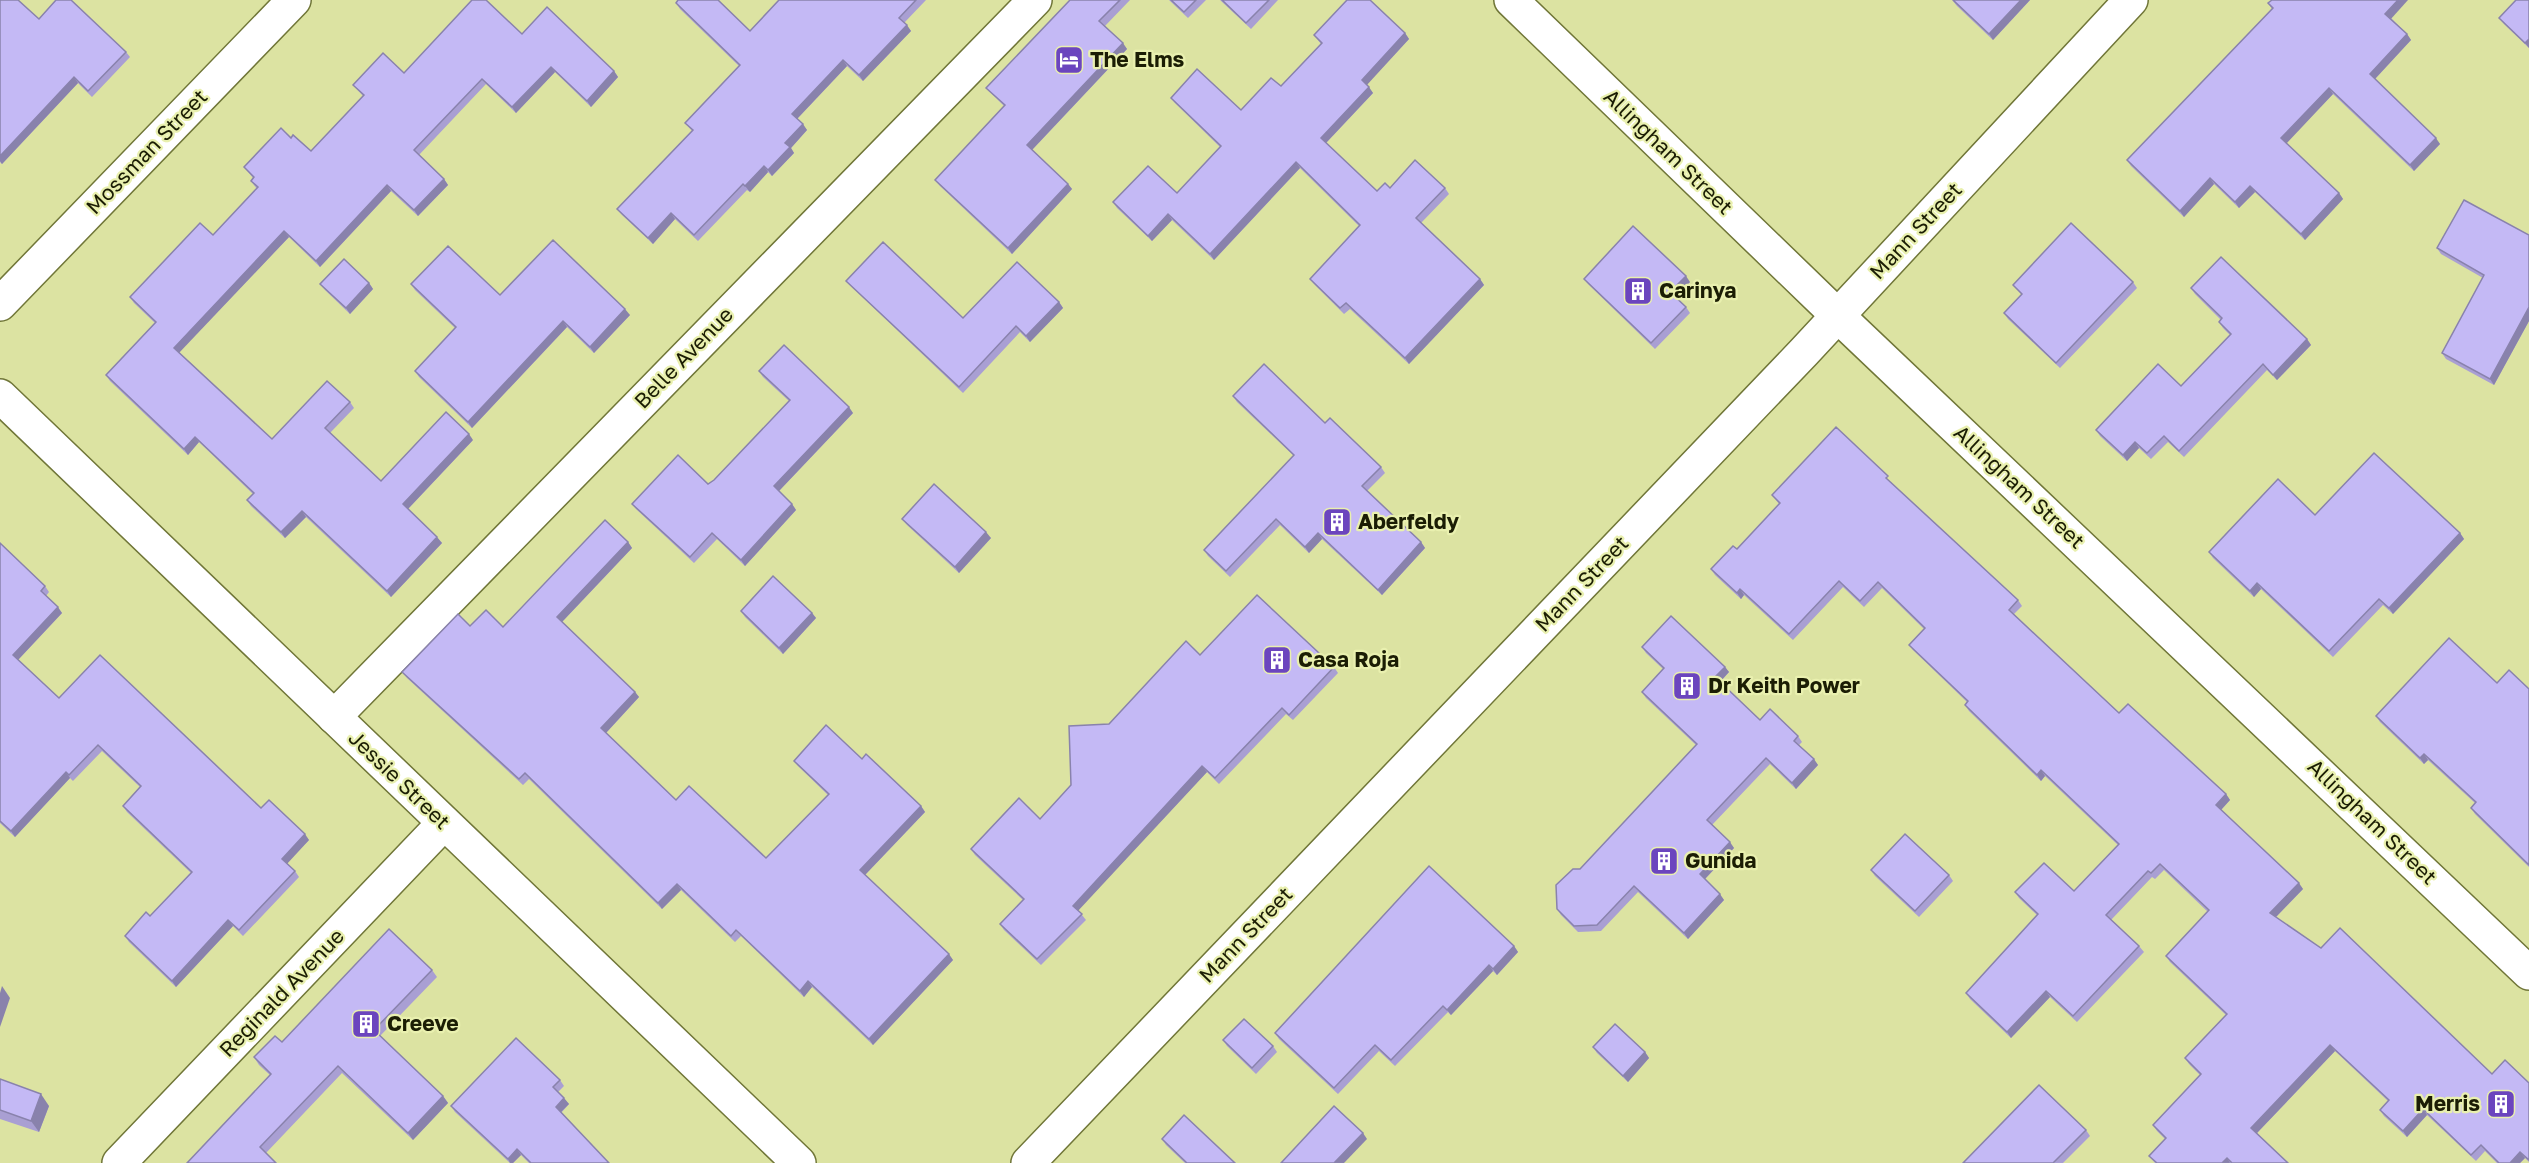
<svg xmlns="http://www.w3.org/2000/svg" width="2529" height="1163" font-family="'Golos Text',sans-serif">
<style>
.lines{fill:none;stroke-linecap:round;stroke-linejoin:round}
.street-casing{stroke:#707638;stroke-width:36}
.street{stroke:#fff;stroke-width:33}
.wall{fill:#a99fd3}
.shaded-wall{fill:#8982ac}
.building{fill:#c4b9f5;stroke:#8982ac;stroke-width:1.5}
.labels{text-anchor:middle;stroke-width:4.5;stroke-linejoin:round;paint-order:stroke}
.poi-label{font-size:21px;font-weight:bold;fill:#1b1d04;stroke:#e9f0af;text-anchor:start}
.street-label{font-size:21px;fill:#1b1d04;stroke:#e9f0af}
</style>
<rect width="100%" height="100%" fill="#dce3a2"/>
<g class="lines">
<g class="street-casing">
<g id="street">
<polyline points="1511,0 1838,316 2529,973"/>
<polyline points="0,304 294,0"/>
<polyline points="0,396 799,1163"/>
<polyline points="334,717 1035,0"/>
<polyline points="119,1163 444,823"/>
<polyline points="1028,1163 1804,352 2131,0"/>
</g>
</g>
<use href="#street" class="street"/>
</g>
<g class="wall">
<polygon points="0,0 39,19 126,52 130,57 92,97 78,83 2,164 0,162"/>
<polygon points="779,0 926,0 904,23 911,31 863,81 847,66 797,119 807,130 791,148 794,153 772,176 768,172 750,192 747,190 698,241 675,219 653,244 622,215 617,209 692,131 685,123 739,66 680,9 676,3 750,31"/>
<polygon points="1070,0 1130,0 1105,26 1127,49 1032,150 1068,184 1072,189 1012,254 940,186 935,180 1004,106 986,88"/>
<polygon points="1169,0 1206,0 1188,18"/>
<polygon points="1220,0 1278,0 1251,29"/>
<polygon points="2030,0 1993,40 1957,6 1953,1"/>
<polygon points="2529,0 2529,48 2504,24 2499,18"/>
<polygon points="2268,3 2391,18 2407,34 2411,40 2375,79 2440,144 2414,171 2333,94 2286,143 2339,193 2343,199 2305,240 2255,192 2239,208 2214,184 2184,217 2131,166 2127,160 2272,9"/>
<polygon points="1405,33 1409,39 1366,85 1373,93 1326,143 1377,191 1390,188 1445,188 1449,194 1421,223 1480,279 1484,285 1409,364 1350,309 1344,314 1314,284 1310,279 1359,226 1300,168 1214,260 1172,220 1152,241 1117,208 1113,202 1177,193 1220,147 1175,103 1171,98 1241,110 1281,86 1321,44 1314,35"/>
<polygon points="522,34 614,71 618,77 591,107 555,72 516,113 486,84 419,155 444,179 448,185 418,216 391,191 320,267 289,237 179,352 272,439 350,402 354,408 330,433 381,481 473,440 408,509 442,543 391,597 306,517 285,538 251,506 247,500 253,494 199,442 188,455 110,381 106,375 155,323 134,303 130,297 213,235 257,189 251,181 253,178 244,167 291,138 311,151 363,96 353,85 404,73"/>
<polygon points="2529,235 2529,321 2494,385 2446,359 2442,353 2483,278 2441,254 2437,248"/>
<polygon points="1584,279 1690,282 1675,297 1686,307 1690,313 1655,349 1588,284"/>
<polygon points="846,281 963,318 1059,302 1063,308 1030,342 1020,332 963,393 851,286"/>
<polygon points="2133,282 2137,288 2060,368 2008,319 2004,313 2022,295 2013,285"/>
<polygon points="369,283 373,289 350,314 325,290 320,284"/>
<polygon points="411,284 500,295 630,315 594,353 567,327 472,428 419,377 415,371 455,328 415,290"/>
<polygon points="2191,288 2307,339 2311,345 2277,380 2267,370 2184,457 2168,442 2151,459 2139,448 2127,461 2100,436 2096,430 2181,386 2230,335 2223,328 2219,322 2221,320 2195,294"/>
<polygon points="759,371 853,413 779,491 792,504 796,510 745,566 717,539 694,563 636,509 632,504 708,484 714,480 789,401 763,377"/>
<polygon points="1233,396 1325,423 1381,467 1385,473 1367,491 1421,542 1425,548 1382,595 1322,539 1309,553 1280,525 1230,577 1208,556 1204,550 1294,456 1237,402"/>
<polygon points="1892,482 1891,483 2018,600 2022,606 2014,614 2119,713 2226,794 2230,800 2221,810 2303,889 2276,917 2492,1074 2529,1083 2529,1162 2525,1158 2520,1163 2497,1163 2485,1151 2476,1161 2427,1115 2407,1137 2384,1116 2380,1110 2388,1101 2335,1051 2257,1133 2288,1163 2155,1163 2149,1156 2165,1139 2157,1131 2153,1125 2200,1075 2189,1064 2185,1058 2226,1015 2170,962 2166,956 2208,912 2164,870 2155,879 2152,877 2111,920 2139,946 2144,952 2077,1022 2050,997 2011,1038 1970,999 1966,993 2037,915 2019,898 2015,892 2074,891 2118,845 2045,776 2041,781 1969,711 1965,705 1967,702 1913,650 1909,645 1924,629 1882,588 1864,607 1843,587 1793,640 1744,595 1741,599 1715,575 1711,569 1737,549 1779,504 1772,495"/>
<polygon points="2315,515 2460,533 2464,539 2393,614 2383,605 2333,657 2261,589 2254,597 2213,558 2209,552"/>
<polygon points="902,519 991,538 959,573 907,525"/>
<polygon points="628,542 632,548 562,622 635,692 639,697 606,733 676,800 766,858 828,795 798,766 794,761 862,759 921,806 925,812 865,875 953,960 873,1045 812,987 804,997 741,936 735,942 681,890 662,909 529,779 523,785 407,678 402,672 470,626 503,627"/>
<polygon points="0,543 45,586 49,592 46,596 62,613 18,660 59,698 261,808 309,840 287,863 295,871 299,877 243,936 233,926 176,987 129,942 125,936 150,916 191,873 127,812 123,806 140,787 102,751 73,781 70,778 15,837 0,823"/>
<polygon points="741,611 812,613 816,618 783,654 745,617"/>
<polygon points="1642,647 1725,667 1729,672 1720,682 1760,720 1798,736 1802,742 1799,745 1818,765 1796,789 1770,764 1712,825 1734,848 1705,879 1724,900 1688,939 1638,892 1601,931 1578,932 1561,915 1557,909 1580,869 1696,745 1646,698 1642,692 1663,669 1646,653"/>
<polygon points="1200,655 1334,667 1338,673 1293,720 1286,714 1219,784 1207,772 1078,910 1086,920 1041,965 1004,930 1000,924 1023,900 975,855 971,849 1040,819 1071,785 1109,724"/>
<polygon points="2497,683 2529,689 2529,867 2475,814 2471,808 2475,803 2428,760 2424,764 2380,722 2376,716"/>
<polygon points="1871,870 1949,875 1953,881 1919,917 1875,876"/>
<polygon points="1514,946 1518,952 1497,975 1493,971 1451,1015 1448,1012 1395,1066 1379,1051 1338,1094 1279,1039 1275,1033"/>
<polygon points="432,970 437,977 380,1036 443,1096 448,1103 413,1140 342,1073 266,1153 187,1163 270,1075 259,1065 254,1057 282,1042"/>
<polygon points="1223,1040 1273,1046 1277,1052 1256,1074 1227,1046"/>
<polygon points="1593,1047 1645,1052 1649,1058 1628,1082 1597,1053"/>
<polygon points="0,1079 49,1106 39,1132 0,1119"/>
<polygon points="560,1080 564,1086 558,1092 569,1104 561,1113 609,1163 529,1163 521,1155 513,1163 510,1163 455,1112 451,1106"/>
<polygon points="2086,1130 2090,1136 2063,1163 1963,1163"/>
<polygon points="1162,1139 1235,1163 1185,1163 1166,1145"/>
</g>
<g class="shaded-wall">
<polygon points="2021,0 2030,0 1993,40 1989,34"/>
<polygon points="2398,0 2408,0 2390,20 2385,14"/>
<polygon points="907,25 911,31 863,81 859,75"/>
<polygon points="1405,33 1409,39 1366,86 1362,80"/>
<polygon points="2407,34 2411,40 2374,80 2370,74"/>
<polygon points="2529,39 2529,48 2525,43"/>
<polygon points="1123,43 1127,49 1031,151 1027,145"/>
<polygon points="843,60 847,66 796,120 792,114"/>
<polygon points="551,67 555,72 516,113 512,107"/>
<polygon points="614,71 618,77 591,107 587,101"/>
<polygon points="74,77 78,83 2,164 0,161 0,156"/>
<polygon points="1369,87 1373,93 1325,144 1321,138"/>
<polygon points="2329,88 2333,94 2286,144 2281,138"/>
<polygon points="803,124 807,130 791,148 794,153 772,176 768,170 785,143"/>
<polygon points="2436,138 2440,144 2414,171 2410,165"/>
<polygon points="1296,162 1300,168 1214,260 1210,254"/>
<polygon points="764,166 768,172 750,192 745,186"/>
<polygon points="2210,178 2214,184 2184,217 2180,211"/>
<polygon points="444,179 448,185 418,216 414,210"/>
<polygon points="1068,184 1072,189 1012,254 1008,248"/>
<polygon points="387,185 391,191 320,267 316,261"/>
<polygon points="2250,186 2255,192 2239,208 2235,202"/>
<polygon points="2339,193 2343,199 2305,240 2301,234"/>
<polygon points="671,213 675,219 653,244 648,238"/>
<polygon points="1168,214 1172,220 1152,241 1148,236"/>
<polygon points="284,231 289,237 178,354 174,348"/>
<polygon points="1686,276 1690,282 1675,298 1670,292"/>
<polygon points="1480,279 1484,285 1409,364 1405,358"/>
<polygon points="369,283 373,289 350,314 346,308"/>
<polygon points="1059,302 1063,308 1030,342 1026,336"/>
<polygon points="2529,307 2529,321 2494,385 2490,379"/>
<polygon points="625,309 630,315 594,353 590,347"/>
<polygon points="563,321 567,327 472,428 468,422"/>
<polygon points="2307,339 2311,345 2277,380 2273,375"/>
<polygon points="849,407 853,413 778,492 774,486"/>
<polygon points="469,434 473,440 407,510 403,504"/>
<polygon points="195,437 199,442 188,455 184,449"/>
<polygon points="2135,442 2139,448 2127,461 2123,455"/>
<polygon points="792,504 796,510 745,566 741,560"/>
<polygon points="302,511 306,517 285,538 281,532"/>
<polygon points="986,532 991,538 959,573 955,567"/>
<polygon points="1318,533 1322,539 1309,553 1305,547"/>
<polygon points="2460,533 2464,539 2393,614 2389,608"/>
<polygon points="437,537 442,543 391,597 387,591"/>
<polygon points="628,542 632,548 561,623 557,617"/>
<polygon points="1421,542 1425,548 1382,595 1378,590"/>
<polygon points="2257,583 2261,589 2254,597 2250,591"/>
<polygon points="1740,589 1744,595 1741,599 1737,593"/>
<polygon points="58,607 62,613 17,661 13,655"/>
<polygon points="812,613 816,618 783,654 779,648"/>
<polygon points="1725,667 1729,672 1719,683 1715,677"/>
<polygon points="635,692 639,697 605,734 601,728"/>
<polygon points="2424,754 2428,760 2424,764 2420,758"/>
<polygon points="1814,759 1818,765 1796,789 1792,783"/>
<polygon points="1202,766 1207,772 1077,912 1073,906"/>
<polygon points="2041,770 2045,776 2041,781 2037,775"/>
<polygon points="66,772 70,778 15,837 11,831"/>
<polygon points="2226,794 2230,800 2220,811 2216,805"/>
<polygon points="921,806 925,812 864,876 860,870"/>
<polygon points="305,834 309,840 286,865 282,859"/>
<polygon points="1730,842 1734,848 1704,880 1700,874"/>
<polygon points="2299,883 2303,889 2274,919 2270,913"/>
<polygon points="677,884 681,890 662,909 658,903"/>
<polygon points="1720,894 1724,900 1688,939 1684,933"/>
<polygon points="228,920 233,926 176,987 172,981"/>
<polygon points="1514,946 1518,952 1497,975 1493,969"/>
<polygon points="949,954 953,960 873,1045 869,1039"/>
<polygon points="1489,965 1493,971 1451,1015 1447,1010"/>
<polygon points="808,981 812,987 804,997 800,991"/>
<polygon points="2,986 10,998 0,1027 0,993"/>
<polygon points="2046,991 2050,997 2011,1038 2007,1032"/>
<polygon points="2330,1045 2335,1051 2256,1134 2251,1128"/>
<polygon points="1645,1052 1649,1058 1628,1082 1623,1076"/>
<polygon points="41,1094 49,1106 39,1132 31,1121"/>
<polygon points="443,1096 448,1103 413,1140 408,1133"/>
<polygon points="564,1098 569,1104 560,1113 556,1107"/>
<polygon points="2423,1109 2427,1115 2407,1137 2403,1131"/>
<polygon points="1363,1133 1367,1139 1344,1163 1334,1163"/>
<polygon points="517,1149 521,1155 513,1163 510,1163 508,1159"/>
<polygon points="2520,1152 2525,1158 2520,1163 2510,1163"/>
<polygon points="2227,1158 2230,1163 2222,1163"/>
</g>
<g class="building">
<polygon points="0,0 18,0 39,19 56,0 71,0 126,52 88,91 74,77 0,156"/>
<polygon points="472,0 486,0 522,34 547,7 614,71 587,101 551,67 512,107 482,79 414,150 444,179 414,210 387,185 316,261 284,231 174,348 272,439 327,381 350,402 325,428 381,481 446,412 469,434 403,504 437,537 387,591 302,511 281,532 247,500 254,493 195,437 184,449 106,375 156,322 130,297 200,223 213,235 258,187 251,181 254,177 244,167 281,128 291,138 293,135 311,151 364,95 353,85 383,53 404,73"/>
<polygon points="678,0 718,0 750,31 779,0 916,0 899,18 907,25 859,75 843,60 792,114 803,124 785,143 790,147 768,170 764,166 745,186 743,184 694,235 671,213 648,238 617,209 693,130 685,123 740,65 676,3"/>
<polygon points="1070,0 1120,0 1099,21 1123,43 1027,145 1068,184 1008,248 935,180 1005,105 986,88"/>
<polygon points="1171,0 1196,0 1184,12"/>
<polygon points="1222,0 1269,0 1246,23"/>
<polygon points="1347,0 1370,0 1405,33 1362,80 1369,87 1321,138 1377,191 1385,183 1390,188 1415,160 1445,188 1416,218 1480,279 1405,358 1346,303 1340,308 1310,279 1360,225 1296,162 1210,254 1168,214 1148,236 1113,202 1148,166 1177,193 1221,146 1171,98 1197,69 1241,110 1271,78 1281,86 1322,43 1314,35"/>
<polygon points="1953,0 2021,0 1989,34"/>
<polygon points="2272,0 2398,0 2385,14 2407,34 2370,74 2436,138 2410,165 2329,88 2281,138 2339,193 2301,234 2250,186 2235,202 2210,178 2180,211 2127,160 2273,8 2268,3"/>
<polygon points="2516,0 2529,0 2529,39 2525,43 2499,18"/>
<polygon points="2464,200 2529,235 2529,307 2490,379 2442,353 2484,275 2437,248"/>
<polygon points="2071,223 2133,282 2056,363 2004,313 2022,294 2013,285"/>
<polygon points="1633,226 1686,276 1670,292 1686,307 1651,343 1584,279"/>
<polygon points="553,240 625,309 590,347 563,321 468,422 415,371 456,327 411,284 448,246 500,295"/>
<polygon points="883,242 963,318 1017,262 1059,302 1026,336 1016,326 959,387 846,281"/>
<polygon points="2221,257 2307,339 2273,375 2263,364 2179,451 2164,436 2147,453 2135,442 2123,455 2096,430 2158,364 2181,386 2231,334 2219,322 2222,318 2191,288"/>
<polygon points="344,259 369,283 346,308 320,284"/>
<polygon points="784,345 849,407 774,486 792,504 741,560 712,533 690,557 632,504 678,455 708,484 714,480 790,400 759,371"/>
<polygon points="1264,364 1325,423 1330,418 1381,467 1362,486 1421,542 1378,590 1318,533 1305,547 1276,519 1226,571 1204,550 1294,455 1233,396"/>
<polygon points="1836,427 1888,476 1886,478 2018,600 2009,610 2119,713 2128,704 2226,794 2216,805 2299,883 2270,913 2321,948 2340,928 2492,1074 2505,1060 2529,1083 2529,1160 2520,1152 2510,1163 2499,1163 2481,1145 2471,1155 2423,1109 2403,1131 2380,1110 2389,1100 2330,1045 2251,1128 2288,1163 2232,1163 2227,1158 2222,1163 2157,1163 2149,1156 2166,1138 2153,1125 2201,1074 2185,1058 2227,1014 2166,956 2209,910 2160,864 2151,873 2148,871 2106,915 2139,946 2073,1016 2046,991 2007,1032 1966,993 2038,914 2015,892 2044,863 2074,891 2119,844 2041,770 2037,775 1965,705 1968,701 1909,645 1925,628 1878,582 1860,601 1839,581 1789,634 1740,589 1737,593 1711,569 1733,546 1737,549 1780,503 1772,495"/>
<polygon points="2374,453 2460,533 2389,608 2379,599 2329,651 2257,583 2250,591 2209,552 2278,479 2315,515"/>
<polygon points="934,484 986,532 955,567 902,519"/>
<polygon points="605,520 628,542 557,617 635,692 601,728 676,800 689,786 766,858 829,794 794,761 826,725 862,759 866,754 921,806 860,870 949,954 869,1039 808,981 800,991 736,930 731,936 677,884 658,903 525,773 519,779 402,672 458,614 470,626 486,610 503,627"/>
<polygon points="0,543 45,586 41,591 58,607 13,655 59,698 100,655 261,808 269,800 305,834 282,859 295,871 239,930 228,920 172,981 125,936 146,912 150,916 192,872 123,806 141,786 98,745 69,775 66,772 11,831 0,821"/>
<polygon points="773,576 812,613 779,648 741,611"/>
<polygon points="1257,595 1334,667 1289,715 1282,708 1215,778 1202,766 1073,906 1082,914 1037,959 1000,924 1024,899 971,849 1019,798 1040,819 1071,785 1069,726 1109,724 1186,641 1200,655"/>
<polygon points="1671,616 1725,667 1715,677 1760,720 1770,709 1798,736 1794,741 1814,759 1792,783 1766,758 1707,820 1730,842 1700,874 1720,894 1684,933 1634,886 1597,925 1574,926 1557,909 1556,885 1573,869 1580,869 1697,744 1642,692 1664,668 1642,647"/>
<polygon points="2449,638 2497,683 2509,670 2529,689 2529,865 2471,808 2476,802 2424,754 2420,758 2376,716"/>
<polygon points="1905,834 1949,875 1915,911 1871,870"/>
<polygon points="1429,866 1514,946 1493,969 1489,965 1447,1010 1443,1006 1391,1060 1375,1045 1334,1088 1275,1033"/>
<polygon points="389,929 432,970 374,1030 443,1096 408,1133 338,1066 260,1147 276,1163 187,1163 271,1074 254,1057 275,1036 282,1042"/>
<polygon points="1244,1019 1273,1046 1252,1068 1223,1040"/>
<polygon points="1615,1024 1645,1052 1623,1076 1593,1047"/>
<polygon points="516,1038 560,1080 553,1087 564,1098 556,1107 609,1163 531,1163 517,1149 508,1159 451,1106"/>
<polygon points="0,1079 41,1094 31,1121 0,1110"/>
<polygon points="2039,1085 2086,1130 2053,1163 1963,1163"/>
<polygon points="1334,1106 1363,1133 1334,1163 1281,1163"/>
<polygon points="1184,1115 1235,1163 1187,1163 1162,1139"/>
</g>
<defs>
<g id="hotel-square" transform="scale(1.5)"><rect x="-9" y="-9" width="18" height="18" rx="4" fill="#6b45be" stroke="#e9f0af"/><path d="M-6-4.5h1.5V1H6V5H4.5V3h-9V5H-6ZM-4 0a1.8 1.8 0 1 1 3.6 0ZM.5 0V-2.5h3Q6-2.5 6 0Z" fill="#fff"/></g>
<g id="building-square" transform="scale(1.5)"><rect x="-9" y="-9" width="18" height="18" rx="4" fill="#6b45be" stroke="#e9f0af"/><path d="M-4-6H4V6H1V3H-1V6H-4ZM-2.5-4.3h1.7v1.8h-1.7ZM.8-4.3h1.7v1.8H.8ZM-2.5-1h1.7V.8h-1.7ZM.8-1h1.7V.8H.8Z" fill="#fff"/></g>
</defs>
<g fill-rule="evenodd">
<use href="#hotel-square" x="1069" y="60"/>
<use href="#building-square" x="1638" y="291"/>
<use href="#building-square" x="1337" y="522"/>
<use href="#building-square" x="1277" y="660"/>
<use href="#building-square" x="1687" y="686"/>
<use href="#building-square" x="1664" y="861"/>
<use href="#building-square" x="366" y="1024"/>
<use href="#building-square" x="2501" y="1104"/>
</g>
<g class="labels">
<g class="poi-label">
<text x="1090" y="67">The Elms</text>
<text x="1659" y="298">Carinya</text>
<text x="1358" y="529">Aberfeldy</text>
<text x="1298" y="667">Casa Roja</text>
<text x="1708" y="693">Dr Keith Power</text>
<text x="1685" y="868">Gunida</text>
<text x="387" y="1031">Creeve</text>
<text x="2480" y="1111" text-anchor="end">Merris</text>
</g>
<g class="street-label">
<text transform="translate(147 152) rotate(-46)" y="7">Mossman Street</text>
<text transform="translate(1668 152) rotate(44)" y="7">Allingham Street</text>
<text transform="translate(1916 231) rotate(-47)" y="7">Mann Street</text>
<text transform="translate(684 358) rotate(-46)" y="7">Belle Avenue</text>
<text transform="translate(2019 487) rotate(43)" y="7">Allingham Street</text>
<text transform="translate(1582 584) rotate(-46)" y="7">Mann Street</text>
<text transform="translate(399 780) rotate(44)" y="7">Jessie Street</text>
<text transform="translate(2372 822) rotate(44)" y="7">Allingham Street</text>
<text transform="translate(1246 935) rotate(-46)" y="7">Mann Street</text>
<text transform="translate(282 993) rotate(-46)" y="7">Reginald Avenue</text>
</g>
</g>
</svg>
